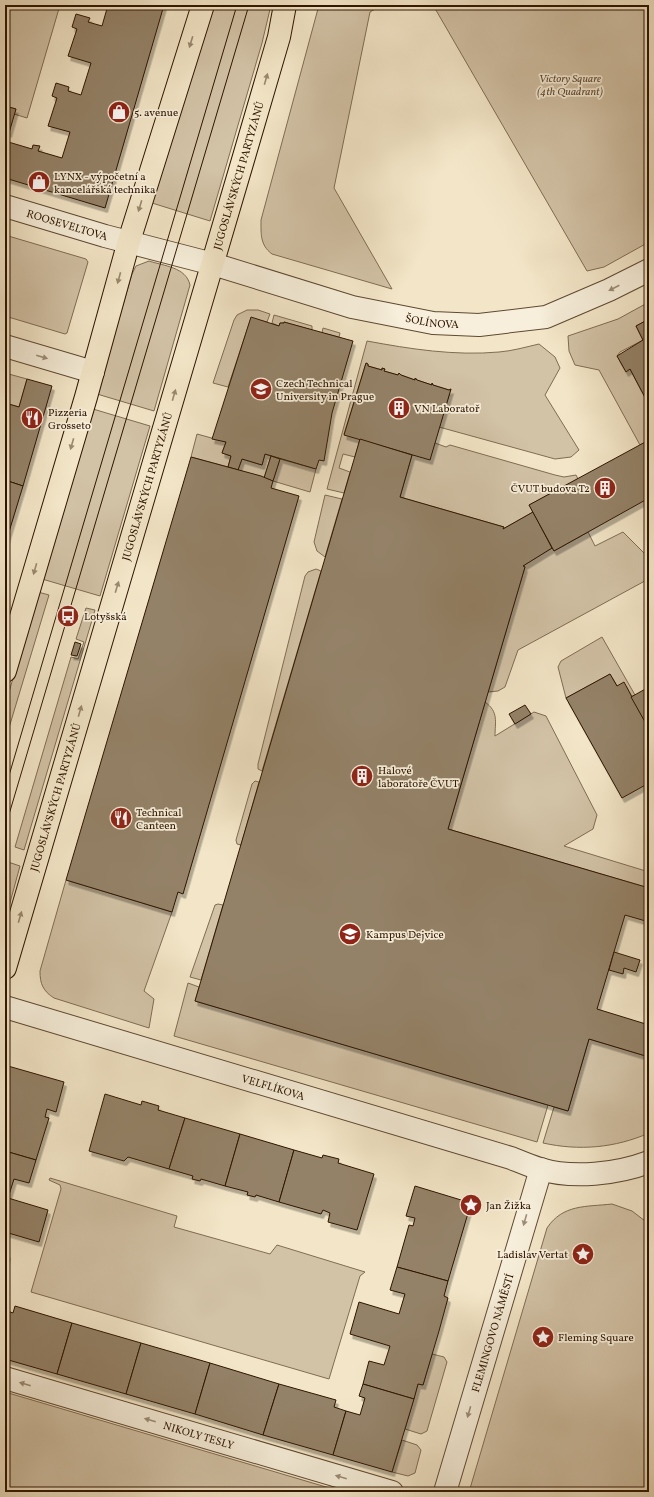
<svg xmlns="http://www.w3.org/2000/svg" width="654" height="1497" font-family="Vollkorn,serif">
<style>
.green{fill:#d2c2a6;stroke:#806c53}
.building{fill:#948268;stroke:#2e1500;filter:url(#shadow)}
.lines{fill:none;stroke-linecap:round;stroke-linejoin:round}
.minor-casing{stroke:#5f4932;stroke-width:24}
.major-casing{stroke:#2e1500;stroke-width:24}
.minor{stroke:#f7efdb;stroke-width:22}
.major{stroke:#f3e6c8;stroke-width:22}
.tram{stroke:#2e1500;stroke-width:1}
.oneway{fill:#9a886e}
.oneway2{fill:#9d8d78}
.labels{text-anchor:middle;stroke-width:3.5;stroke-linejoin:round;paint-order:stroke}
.park-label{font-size:11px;font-style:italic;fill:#5f4932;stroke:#f7efdb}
.poi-label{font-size:11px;fill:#2e1500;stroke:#f7efdb;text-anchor:start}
.street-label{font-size:11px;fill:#2e1500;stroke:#f7efdb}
</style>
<defs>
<filter id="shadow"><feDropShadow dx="2.5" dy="4.5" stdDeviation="0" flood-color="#0004"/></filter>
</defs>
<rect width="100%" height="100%" fill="#f3e6c8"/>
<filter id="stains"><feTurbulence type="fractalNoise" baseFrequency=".005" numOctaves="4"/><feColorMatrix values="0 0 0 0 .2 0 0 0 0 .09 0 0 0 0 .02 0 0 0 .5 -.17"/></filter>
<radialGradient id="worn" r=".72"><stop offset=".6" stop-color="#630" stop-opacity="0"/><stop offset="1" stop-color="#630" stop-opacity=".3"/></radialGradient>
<g class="green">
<polygon points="5,5 60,5 27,118 14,114 16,109 5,106"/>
<polygon points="214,5 271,5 262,43 210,221 152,203"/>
<path d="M319,5H382L370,12L334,188L392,289L272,254C260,245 261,234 261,220Z"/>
<polygon points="433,5 649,5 649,242 604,267 587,271"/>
<polygon points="5,235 86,259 88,262 67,333 65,334 5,316"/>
<path d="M149,261C164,266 186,267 190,285L154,411L97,394L132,274L136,266Z"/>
<polygon points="649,302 649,319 636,326 643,340 620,352 617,356 626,371 630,369 649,405 649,440 640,445 599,370 575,365 569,351 568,336 618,319"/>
<polygon points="247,310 258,310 270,314 267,322 251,318 228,387 213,383 234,320 237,315"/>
<polygon points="274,315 312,326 312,330 284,322 284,323 280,323 279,326 272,323"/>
<polygon points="323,328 340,333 339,337 322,333"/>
<path d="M367,341C410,349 455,356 499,352C512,351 526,347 539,344L555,357L560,368L545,395L579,450L571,457L555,459L439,427L451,389L449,390L433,385L432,383V385L417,380L416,378L415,380L401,375L399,373L398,375L384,371L385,369L382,368V370L368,366V364L366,363L344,434L360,439L355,457L343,454L339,468L350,472L344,493L327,489Z"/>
<polygon points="5,373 27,379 19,407 5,403"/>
<polygon points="93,409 150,426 100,596 42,579"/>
<polygon points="197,434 226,442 222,453 231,456 228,467 191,457"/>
<polygon points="435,443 446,447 450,445 555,475 564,477 576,475 578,479 529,505 533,512 503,529 504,527 400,497 412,455"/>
<polygon points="265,454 271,456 264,478 238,470 242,459 262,465"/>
<polygon points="280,459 316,469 310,492 273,481"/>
<polygon points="325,495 342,499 325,557 317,551 314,542"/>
<polygon points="588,532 595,546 623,532 649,558 649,577 643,582 518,650 505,687 498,691 488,692 525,567 524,565 552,548 554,551"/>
<polygon points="316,569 321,571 262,771 258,769 258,764 305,576 308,572"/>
<polygon points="38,592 49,595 5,741 5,706"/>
<polygon points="86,608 95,610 24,850 15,847 71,657 78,659 84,642 76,639"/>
<polygon points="602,637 635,695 631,697 617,686 610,674 566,698 558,667 561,661"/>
<path d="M485,702C499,712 495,722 495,736L534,712L546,716L597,815L593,829L564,846L649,872V888L448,829Z"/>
<polygon points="255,781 259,782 241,845 237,844 236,840 252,784"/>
<polygon points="5,861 20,866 5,921"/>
<path d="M66,880L172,912L144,991L154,999L149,1028L54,998C43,991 40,984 40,971Z"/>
<polygon points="218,904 223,905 201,980 190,977 215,905"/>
<polygon points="188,983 199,987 195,1001 548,1105 537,1142 174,1036"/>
<path d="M589,1039L649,1057V1133C615,1148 579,1151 543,1143L554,1107L568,1111Z"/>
<polygon points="50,1178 177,1216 174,1227 270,1254 277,1245 365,1272 360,1276 329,1379 31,1292 61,1189 60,1185 49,1180"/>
<path d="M612,1204L632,1211L649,1224V1492H469L547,1228C563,1204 586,1207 612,1204Z"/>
<polygon points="432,1354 444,1357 447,1362 427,1431 421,1434 405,1429 418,1384 423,1385"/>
<polygon points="5,1392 343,1492 5,1492"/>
<polygon points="402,1440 417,1445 421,1450 415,1473 408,1476 392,1472"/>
</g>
<g class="building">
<polygon points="108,5 164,5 105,208 5,178 5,141 32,149 33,145 40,146 38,151 62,158 70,132 48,126 57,98 52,96 56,83 69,87 68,91 81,95 91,63 68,56 77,29 72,27 76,14 90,18 88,22 102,26"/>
<polygon points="5,106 16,109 9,133 5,132"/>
<polygon points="251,317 279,326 280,323 284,323 284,322 353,341 332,413 324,461 319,460 316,469 265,454 262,465 242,459 238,470 228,467 231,456 222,453 226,442 212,439"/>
<polygon points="649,319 649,405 630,369 626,372 617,356 643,340 636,326"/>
<polygon points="366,363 368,364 368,366 382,370 382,368 385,369 384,371 398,375 399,373 401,375 415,380 415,378 417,380 432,385 432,383 433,385 449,390 451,389 430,460 344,435"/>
<polygon points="27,379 52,386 23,486 5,480 5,403 19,407"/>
<polygon points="360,439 412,455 400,497 504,527 503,529 533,512 552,548 523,566 525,567 448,829 649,888 649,922 625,915 597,1009 649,1025 649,1057 589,1039 568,1111 195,1001"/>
<polygon points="649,440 649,498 554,551 529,505"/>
<polygon points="271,456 280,459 273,481 264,478"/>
<polygon points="191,457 261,476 273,481 271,488 299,496 183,894 178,892 172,912 66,880"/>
<polygon points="5,480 23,486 5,545"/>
<polygon points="75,642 81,644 77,656 71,655"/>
<polygon points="610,674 617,686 624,682 649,729 649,783 622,798 566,698"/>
<polygon points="649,687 649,729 631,697"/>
<polygon points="525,705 531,714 515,724 509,714"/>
<polygon points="614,952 640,960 636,972 624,968 623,974 609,970"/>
<polygon points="8,1066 64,1082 56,1112 47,1109 45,1117 49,1118 36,1160 5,1151 5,1075"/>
<polygon points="105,1094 141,1105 142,1101 159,1106 158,1110 185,1118 169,1169 128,1157 124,1161 89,1151"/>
<polygon points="185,1118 240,1134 225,1186 201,1179 200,1181 192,1179 193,1176 169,1169"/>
<polygon points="240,1134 294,1150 279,1202 256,1195 255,1197 247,1195 248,1192 225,1186"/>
<polygon points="294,1150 322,1158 323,1155 339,1159 338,1163 374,1174 357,1230 328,1222 330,1213 323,1210 321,1214 279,1202"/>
<polygon points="5,1151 36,1160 29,1183 14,1179 8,1198 48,1210 39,1242 5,1232"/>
<polygon points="415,1186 471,1203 448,1281 397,1267 409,1225 413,1226 415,1218 406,1216"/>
<polygon points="5,1253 8,1254 5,1265"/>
<polygon points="397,1267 448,1281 444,1296 448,1298 439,1331 423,1385 418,1384 414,1399 363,1384 369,1361 384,1365 390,1346 350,1334 359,1302 399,1314 405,1294 390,1290"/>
<polygon points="15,1306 72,1323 57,1374 5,1359 5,1310 13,1313"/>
<polygon points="72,1323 141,1343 126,1394 57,1374"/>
<polygon points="141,1343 210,1363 195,1414 126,1394"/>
<polygon points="210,1363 279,1384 263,1435 195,1414"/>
<polygon points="279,1384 336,1400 334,1407 346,1411 333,1455 263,1435"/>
<polygon points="363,1384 414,1399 392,1472 333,1455 346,1411 360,1415 365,1398 359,1396"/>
</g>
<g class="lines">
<g class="minor-casing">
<g id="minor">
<path id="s1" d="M5,206L105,236L213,264L352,307L433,323L479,325L546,317L609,290L649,270"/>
<polyline points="5,346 93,372"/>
<path id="s2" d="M5,1007L511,1158C521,1162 530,1166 540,1169C573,1179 617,1174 649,1162"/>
<path id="s3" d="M5,1378L392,1492"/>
<path id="s4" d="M445,1492L541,1169"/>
</g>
</g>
<g class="major-casing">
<g id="major">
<polyline points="5,671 86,397 129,241 203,5"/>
<path id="s5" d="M5,968L243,160L279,37L285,5"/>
</g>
</g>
<use href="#minor" class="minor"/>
<use href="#major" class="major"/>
<g class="tram">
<polyline points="5,789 237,5"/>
<polyline points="5,828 249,5"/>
</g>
</g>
<defs><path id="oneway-solid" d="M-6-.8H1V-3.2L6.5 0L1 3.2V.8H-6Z"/></defs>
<g class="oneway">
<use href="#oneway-solid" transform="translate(191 42) rotate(107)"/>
<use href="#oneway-solid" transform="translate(266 79) rotate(-74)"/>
<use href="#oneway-solid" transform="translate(140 206) rotate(107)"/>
<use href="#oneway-solid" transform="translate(119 278) rotate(105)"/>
<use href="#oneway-solid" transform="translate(174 395) rotate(-74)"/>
<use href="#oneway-solid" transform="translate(72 444) rotate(106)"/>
<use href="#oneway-solid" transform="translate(35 569) rotate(106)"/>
<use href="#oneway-solid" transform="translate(117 587) rotate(-73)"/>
<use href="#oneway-solid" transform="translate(80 711) rotate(-74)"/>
<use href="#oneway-solid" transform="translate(20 917) rotate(-74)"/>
</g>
<g class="oneway2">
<use href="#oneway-solid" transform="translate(614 288) rotate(153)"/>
<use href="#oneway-solid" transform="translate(42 357) rotate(16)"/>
<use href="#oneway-solid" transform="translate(525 1220) rotate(106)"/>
<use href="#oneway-solid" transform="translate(25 1384) rotate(-164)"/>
<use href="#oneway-solid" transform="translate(469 1412) rotate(106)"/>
<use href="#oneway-solid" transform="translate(150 1420) rotate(-164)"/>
<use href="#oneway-solid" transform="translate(341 1477) rotate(-164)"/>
</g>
<defs>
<g id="shop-disc" transform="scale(1.15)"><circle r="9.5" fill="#8f2418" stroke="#f7efdb"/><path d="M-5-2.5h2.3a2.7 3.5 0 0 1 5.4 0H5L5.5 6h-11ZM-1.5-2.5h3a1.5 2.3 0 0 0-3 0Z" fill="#fff"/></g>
<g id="university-disc" transform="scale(1.15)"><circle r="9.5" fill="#8f2418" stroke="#f7efdb"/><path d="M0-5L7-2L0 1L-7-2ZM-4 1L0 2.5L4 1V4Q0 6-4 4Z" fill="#fff"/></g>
<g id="building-disc" transform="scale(1.15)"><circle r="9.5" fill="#8f2418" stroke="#f7efdb"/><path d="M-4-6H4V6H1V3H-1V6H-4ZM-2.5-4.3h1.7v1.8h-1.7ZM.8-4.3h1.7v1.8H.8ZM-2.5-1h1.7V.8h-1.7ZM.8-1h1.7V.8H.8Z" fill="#fff"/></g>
<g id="restaurant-disc" transform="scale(1.15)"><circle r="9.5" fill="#8f2418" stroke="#f7efdb"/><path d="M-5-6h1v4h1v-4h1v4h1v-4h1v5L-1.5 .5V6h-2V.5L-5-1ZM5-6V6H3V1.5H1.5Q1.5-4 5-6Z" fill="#fff"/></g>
<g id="bus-disc" transform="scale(1.15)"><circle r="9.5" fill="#8f2418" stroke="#f7efdb"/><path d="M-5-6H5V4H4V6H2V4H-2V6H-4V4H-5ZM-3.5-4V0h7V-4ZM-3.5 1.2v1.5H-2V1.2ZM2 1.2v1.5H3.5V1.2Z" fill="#fff"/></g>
<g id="sight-disc" transform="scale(1.15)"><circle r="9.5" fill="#8f2418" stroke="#f7efdb"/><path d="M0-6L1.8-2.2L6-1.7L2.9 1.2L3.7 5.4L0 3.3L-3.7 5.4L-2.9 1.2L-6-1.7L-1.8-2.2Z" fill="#fff"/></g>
</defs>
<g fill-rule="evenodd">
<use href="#shop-disc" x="119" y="112"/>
<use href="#shop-disc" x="39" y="182"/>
<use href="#university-disc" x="261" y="389"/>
<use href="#building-disc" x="399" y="408"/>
<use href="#restaurant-disc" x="32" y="418"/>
<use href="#building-disc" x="605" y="488"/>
<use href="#bus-disc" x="68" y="616"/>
<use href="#building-disc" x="362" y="776"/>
<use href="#restaurant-disc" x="121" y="818"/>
<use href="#university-disc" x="350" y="934"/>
<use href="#sight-disc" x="471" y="1205"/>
<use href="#sight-disc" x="583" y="1254"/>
<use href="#sight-disc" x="543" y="1337"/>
</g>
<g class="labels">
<g class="park-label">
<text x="570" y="82">Victory Square<tspan x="570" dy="13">(4th Quadrant)</tspan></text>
</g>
<g class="poi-label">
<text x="134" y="116">5. avenue</text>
<text x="54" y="180">LYNX - výpočetní a<tspan x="54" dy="13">kancelářská technika</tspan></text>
<text x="276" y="387">Czech Technical<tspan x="276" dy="13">University in Prague</tspan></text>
<text x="414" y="412">VN Laboratoř</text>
<text x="48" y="416">Pizzeria<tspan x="48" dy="13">Grosseto</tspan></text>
<text x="590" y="492" text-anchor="end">ČVUT budova T2</text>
<text x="84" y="620">Lotyšská</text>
<text x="378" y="774">Halové<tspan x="378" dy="13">laboratoře ČVUT</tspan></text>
<text x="136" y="816">Technical<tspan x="136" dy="13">Canteen</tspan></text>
<text x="366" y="938">Kampus Dejvice</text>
<text x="486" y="1209">Jan Žižka</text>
<text x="568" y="1258" text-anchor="end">Ladislav Vertat</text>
<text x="558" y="1341">Fleming Square</text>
</g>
<g class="street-label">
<text dy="4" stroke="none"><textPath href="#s5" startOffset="826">JUGOSLÁVSKÝCH PARTYZÁNŮ</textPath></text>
<text dy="4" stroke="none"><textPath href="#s1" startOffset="65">ROOSEVELTOVA</textPath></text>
<text dy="4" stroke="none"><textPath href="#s1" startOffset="443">ŠOLÍNOVA</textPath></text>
<text dy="4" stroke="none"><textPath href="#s5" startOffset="502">JUGOSLÁVSKÝCH PARTYZÁNŮ</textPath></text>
<text dy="4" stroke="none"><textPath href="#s5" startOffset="178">JUGOSLÁVSKÝCH PARTYZÁNŮ</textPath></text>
<text dy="4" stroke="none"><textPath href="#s2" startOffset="280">VELFLÍKOVA</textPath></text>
<text dy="4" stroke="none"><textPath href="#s4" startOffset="166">FLEMINGOVO NÁMĚSTÍ</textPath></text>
<text dy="4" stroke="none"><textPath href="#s3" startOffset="202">NIKOLY TESLY</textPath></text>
</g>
</g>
<rect width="654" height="1497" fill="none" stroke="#f3e6c8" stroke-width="20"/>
<rect x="6" y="6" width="642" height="1485" fill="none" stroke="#2e1500" stroke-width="2"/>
<rect x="10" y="10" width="634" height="1477" fill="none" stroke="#2e1500"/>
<rect width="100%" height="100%" filter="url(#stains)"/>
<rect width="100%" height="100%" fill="url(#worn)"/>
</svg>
